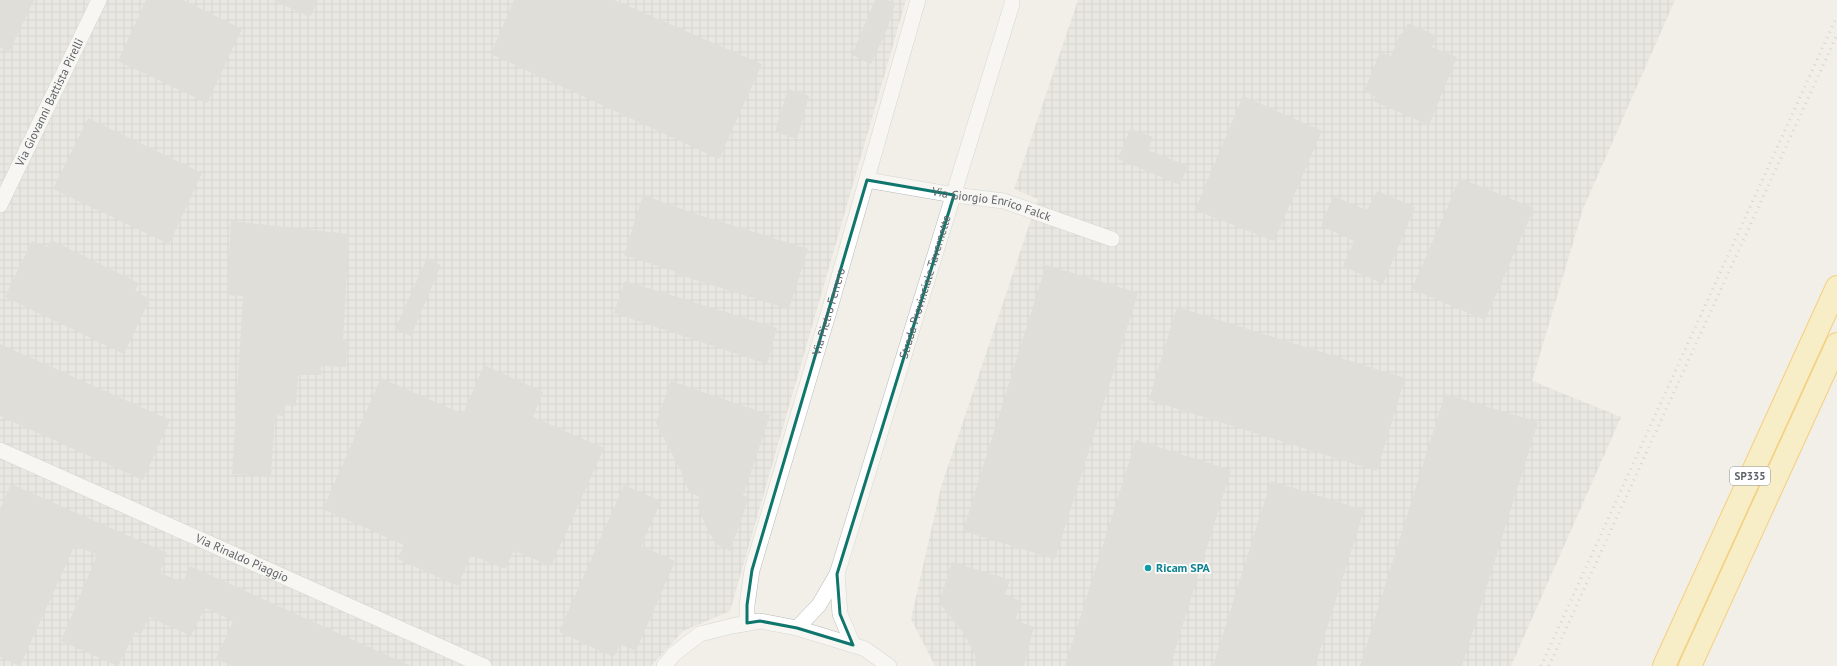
<svg xmlns="http://www.w3.org/2000/svg" width="1837" height="666" font-family="'PT Sans',sans-serif">
<style>
.industrial{fill:url(#industrial-grid)}
.building{fill:#cccac5}
.lines{fill:none;stroke-linecap:round;stroke-linejoin:round}
.minor-casing{stroke:#b5b8bc;stroke-width:16}
.trunk-casing{stroke:#f9ab00;stroke-width:24}
.minor{stroke:#fff;stroke-width:15}
.trunk{stroke:#feeaa1;stroke-width:22}
.rail{stroke:#b6b7b8;stroke-width:3;stroke-dasharray:1 5;stroke-linecap:butt}
.marked{fill:none;stroke:#0f766e;stroke-width:3;stroke-linejoin:round}
.culture-dot{fill:#0f9aa8;stroke:#fff;stroke-width:1.5}
.labels{text-anchor:middle;stroke-width:3.5;stroke-linejoin:round;paint-order:stroke}
.shield{fill:#fff;stroke:#8f9295;stroke-width:1}
.shield-label{font-size:11px;font-weight:bold;fill:#5f6368}
.street-label{font-size:12px;fill:#5f6368;stroke:#fff}
.culture-label{font-size:12px;font-weight:bold;fill:#0d838f;stroke:#fff;text-anchor:start}
</style>
<defs>
<pattern id="industrial-grid" width="8" height="8" patternUnits="userSpaceOnUse"><rect width="8" height="8" fill="#e0deda"/><path d="M0 4h8M4 0v8" fill="none" stroke="#b9b8b5"/></pattern>
</defs>
<rect width="100%" height="100%" fill="#f1efe8"/>
<g class="industrial">
<polygon points="0,0 906,0 730,611 683,631 651,666 0,666"/>
<polygon points="1078,0 1675,0 1583,209 1532,381 1621,417 1511,666 935,666 911,619 941,487 1038,199 1014,189"/>
</g>
<g class="building">
<polygon points="0,0 34,0 9,52 0,47"/>
<polygon points="146,0 183,0 242,29 207,103 118,61"/>
<polygon points="273,0 318,0 310,17"/>
<polygon points="514,0 614,0 762,64 719,159 491,54"/>
<polygon points="875,0 887,0 895,3 888,27 871,64 852,55"/>
<polygon points="1408,23 1437,36 1432,47 1457,57 1429,125 1373,101 1375,96 1364,91 1380,52 1391,56 1401,33 1403,34"/>
<polygon points="788,89 809,96 797,139 775,132"/>
<polygon points="1243,96 1322,131 1274,241 1195,210"/>
<polygon points="88,118 202,173 169,244 53,189"/>
<polygon points="1130,129 1153,137 1148,150 1188,166 1180,185 1118,159"/>
<polygon points="1460,178 1534,208 1485,320 1412,289"/>
<polygon points="1377,191 1415,207 1383,284 1343,266 1354,241 1321,226 1333,196 1367,210"/>
<polygon points="643,195 696,214 808,249 789,309 676,274 677,272 624,255"/>
<polygon points="231,221 349,234 343,341 347,342 346,367 321,366 321,375 298,375 296,406 285,405 283,416 275,415 271,476 232,474 243,296 227,295"/>
<polygon points="51,240 139,283 135,291 150,299 124,354 5,297 32,241 47,247"/>
<polygon points="427,258 441,265 411,336 395,329"/>
<polygon points="1046,265 1138,293 1055,559 963,531"/>
<polygon points="625,281 777,328 767,364 614,313"/>
<polygon points="1177,307 1405,378 1377,471 1149,400"/>
<polygon points="0,344 170,420 143,480 0,416"/>
<polygon points="484,365 543,392 533,417 604,448 551,566 514,551 505,569 471,555 458,586 398,559 404,545 323,509 381,378 463,414"/>
<polygon points="671,381 770,415 743,496 749,497 730,551 718,545 708,532 698,506 700,497 689,492 683,475 656,423"/>
<polygon points="1445,394 1538,422 1462,666 1360,666"/>
<polygon points="1136,440 1231,470 1170,666 1065,666"/>
<polygon points="1271,481 1364,510 1315,666 1213,666"/>
<polygon points="11,484 167,553 160,573 183,582 190,566 411,666 232,666 216,659 233,621 205,608 191,636 149,617 141,634 135,632 118,666 61,641 97,555 75,545 20,666 0,657 0,510"/>
<polygon points="624,485 661,501 641,546 675,561 636,651 620,644 614,657 559,632"/>
<polygon points="952,562 1010,580 1005,595 1022,601 1015,620 1034,627 1024,666 976,666 975,655 961,629 939,603"/>
</g>
<g class="lines">
<g class="minor-casing">
<g id="minor">
<path id="s1" d="M867,180L954,195L1004,201L1112,239"/>
<path id="s2" d="M0,205L99,0"/>
<path id="s3" d="M0,450L484,666"/>
<polyline points="837,574 840,614 853,645"/>
<path id="s4" d="M747,623V605L752,570L830,308L918,0"/>
<path id="s5" d="M797,628L819,605L837,574L1012,4V0"/>
<polyline points="664,666 674,654 700,634 732,626 760,621 797,628 853,645 865,649 889,666"/>
</g>
</g>
<g class="trunk-casing">
<g id="trunk">
<polyline points="1664,666 1837,287"/>
<polyline points="1690,666 1837,344"/>
</g>
</g>
<use href="#minor" class="minor"/>
<use href="#trunk" class="trunk"/>
<g class="rail">
<polyline points="1541,666 1837,16"/>
<polyline points="1549,666 1837,35"/>
</g>
</g>
<path d="M0 0H1837V666H0ZM867,180L954,195L837,574L840,614L853,645L797,628L760,621L747,623V605L752,570Z" fill="#f1efe8" fill-opacity=".55" fill-rule="evenodd"/>
<path class="marked" d="M867,180L954,195L837,574L840,614L853,645L797,628L760,621L747,623V605L752,570Z"/>
<circle class="culture-dot" cx="1148" cy="568" r="4"/>
<g class="labels">
<rect class="shield" x="1730" y="467" width="40" height="18" rx="3"/>
<g class="shield-label">
<text x="1750" y="480">SP335</text>
</g>
<g class="street-label">
<text dy="4" stroke="none"><textPath href="#s2" startOffset="114">Via Giovanni Battista Pirelli</textPath></text>
<text dy="4" stroke="none"><textPath href="#s1" startOffset="127">Via Giorgio Enrico Falck</textPath></text>
<text dy="4" stroke="none"><textPath href="#s5" startOffset="368">Strada Provinciale Tavernette</textPath></text>
<text dy="4" stroke="none"><textPath href="#s4" startOffset="323">Via Pietro Ferrero</textPath></text>
<text dy="4" stroke="none"><textPath href="#s3" startOffset="265">Via Rinaldo Piaggio</textPath></text>
</g>
<g class="culture-label">
<text x="1156" y="572">Ricam SPA</text>
</g>
</g>
</svg>
